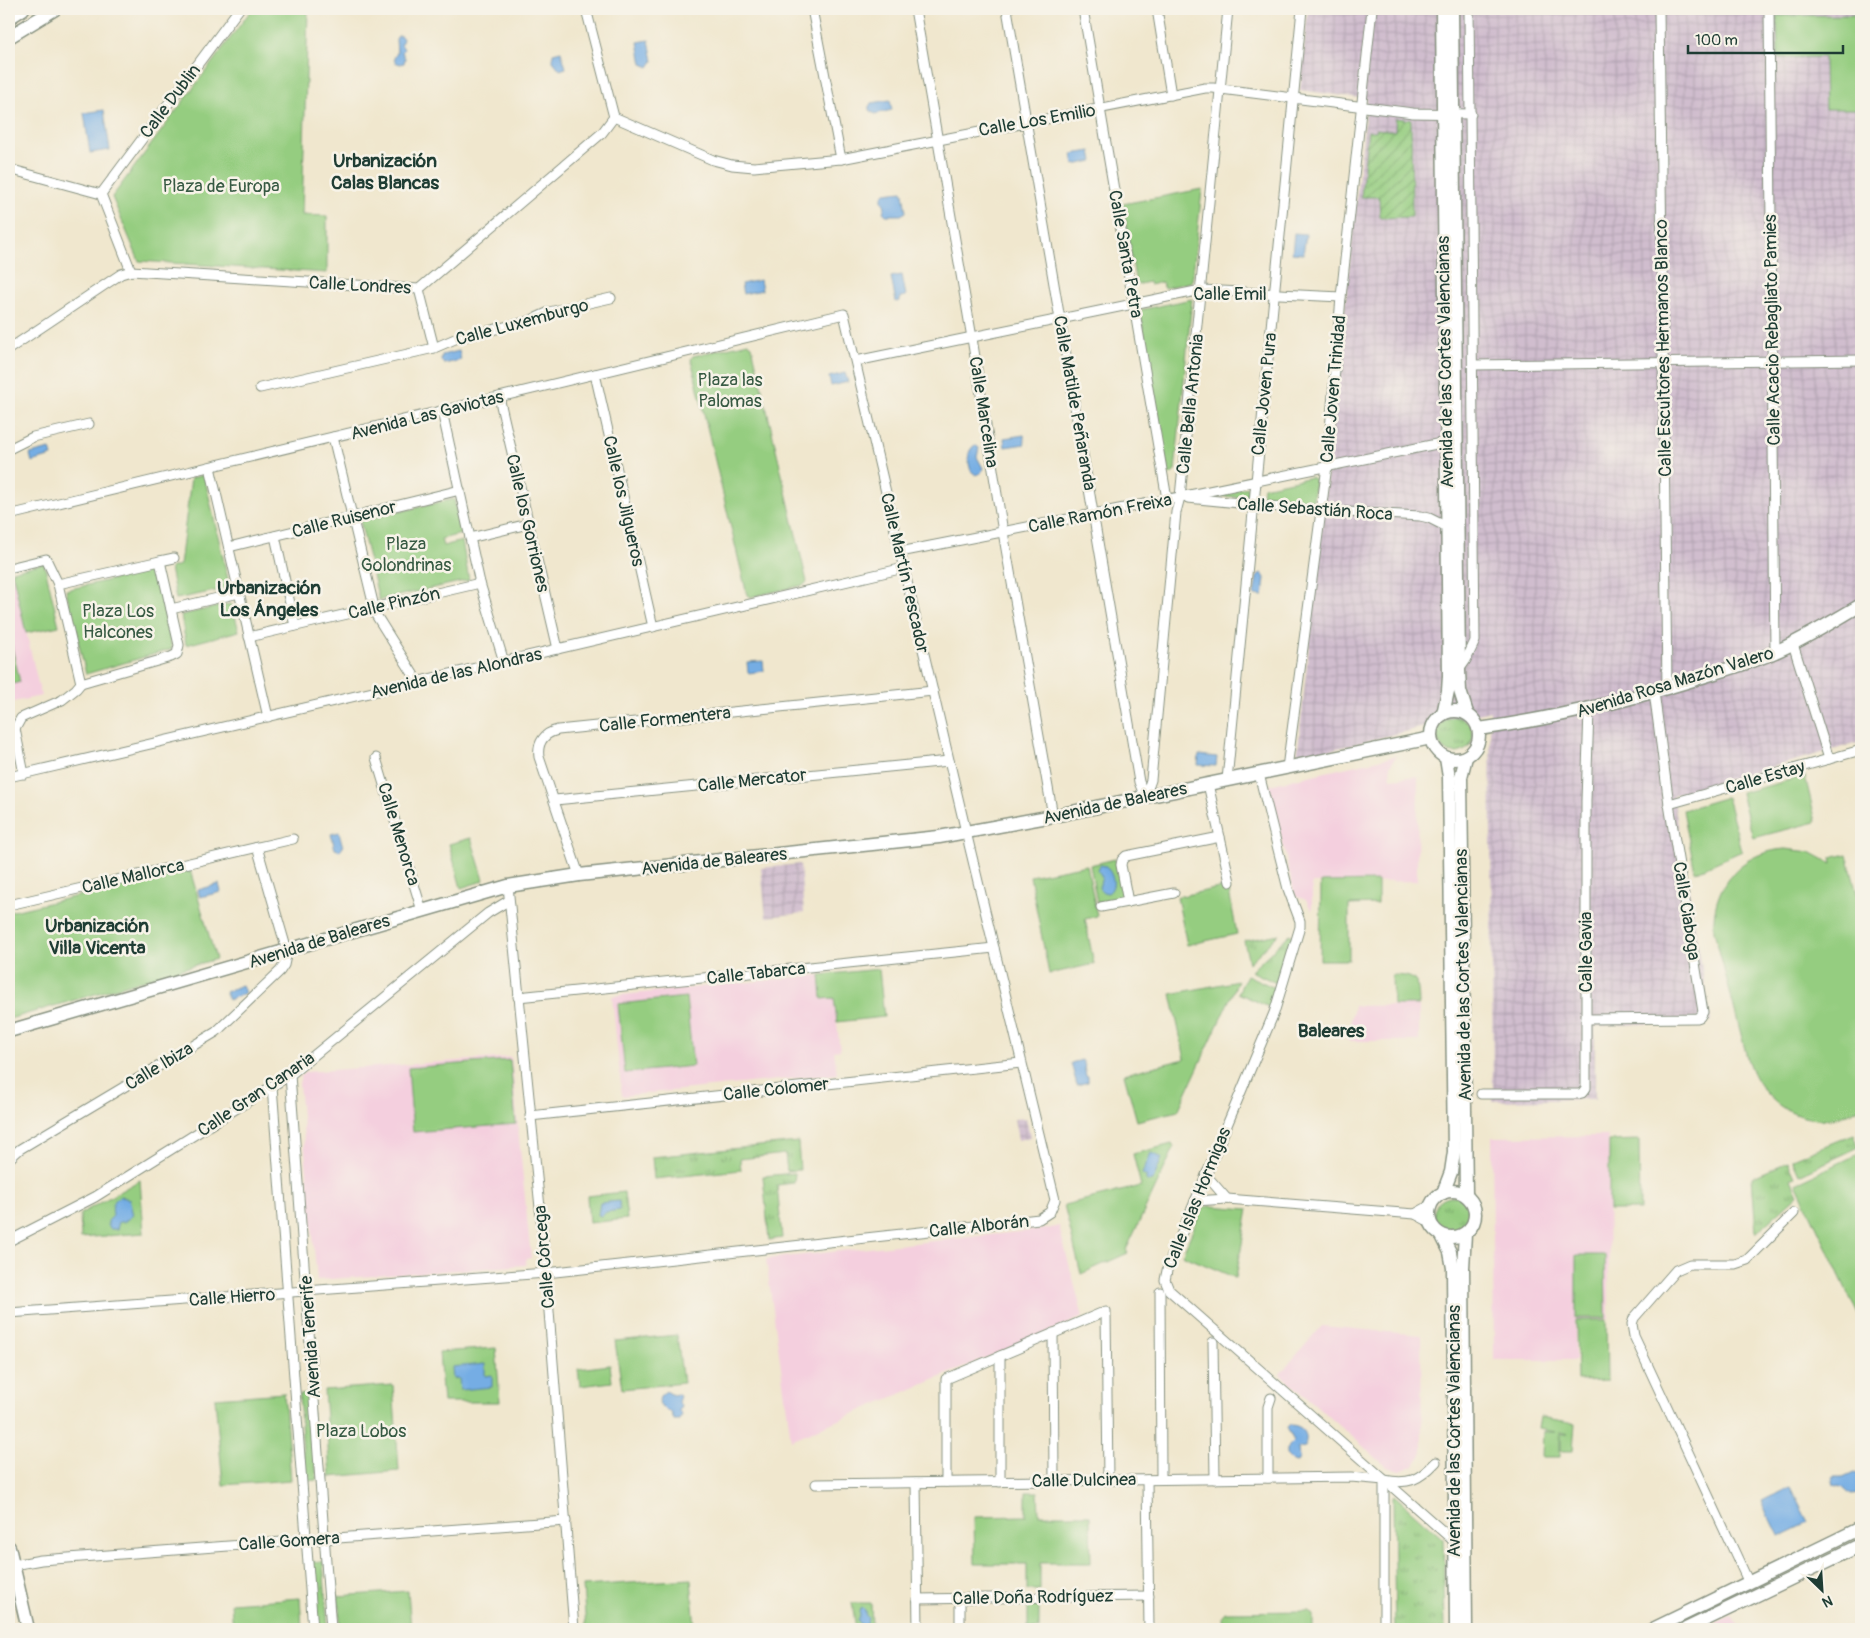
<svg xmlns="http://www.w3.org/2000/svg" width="1870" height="1638" font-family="Pangolin,sans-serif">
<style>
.built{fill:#f4cfde}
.industrial{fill:url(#industrial-grid)}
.grass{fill:url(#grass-tufts);stroke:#5a855a}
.park{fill:#95cd80;stroke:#5a855a}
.garden{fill:url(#garden-furrows);stroke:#5a855a}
.water{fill:#74ade4;stroke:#4a758c}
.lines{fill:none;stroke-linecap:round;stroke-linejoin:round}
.street-casing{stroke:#889281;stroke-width:11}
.secondary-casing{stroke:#889281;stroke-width:15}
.street{stroke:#fff;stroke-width:9}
.secondary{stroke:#fff;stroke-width:12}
.labels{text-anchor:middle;stroke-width:5;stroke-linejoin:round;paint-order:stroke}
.street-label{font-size:18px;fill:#1f3d34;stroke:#f7f3e8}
.park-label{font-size:18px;fill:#375a43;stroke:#f7f3e8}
.neighbourhood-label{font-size:19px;font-weight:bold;fill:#1f3d34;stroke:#f7f3e8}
</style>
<defs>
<pattern id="industrial-grid" width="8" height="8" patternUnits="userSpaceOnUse" patternTransform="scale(1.25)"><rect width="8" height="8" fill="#d0bdce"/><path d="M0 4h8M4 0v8" fill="none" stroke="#b2a3b2"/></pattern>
<pattern id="grass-tufts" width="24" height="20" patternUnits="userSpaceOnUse" patternTransform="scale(1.25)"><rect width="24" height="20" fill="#95cd80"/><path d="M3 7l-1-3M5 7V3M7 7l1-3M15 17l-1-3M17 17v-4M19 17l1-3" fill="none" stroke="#79a86a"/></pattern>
<pattern id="garden-furrows" width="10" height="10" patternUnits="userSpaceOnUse" patternTransform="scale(1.25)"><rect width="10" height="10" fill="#95cd80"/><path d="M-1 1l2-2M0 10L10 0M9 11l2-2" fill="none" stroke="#79a86a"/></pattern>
</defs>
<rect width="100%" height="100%" fill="#f7f3e8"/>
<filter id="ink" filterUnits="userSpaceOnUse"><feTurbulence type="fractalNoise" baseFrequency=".02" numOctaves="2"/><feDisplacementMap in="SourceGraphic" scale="10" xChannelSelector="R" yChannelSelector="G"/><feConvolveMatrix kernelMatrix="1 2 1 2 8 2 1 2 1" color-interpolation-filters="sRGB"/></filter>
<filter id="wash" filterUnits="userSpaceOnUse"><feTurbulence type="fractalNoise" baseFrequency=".0096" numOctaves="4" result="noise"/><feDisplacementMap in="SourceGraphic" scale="20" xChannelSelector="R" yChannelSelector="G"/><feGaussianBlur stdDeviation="1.12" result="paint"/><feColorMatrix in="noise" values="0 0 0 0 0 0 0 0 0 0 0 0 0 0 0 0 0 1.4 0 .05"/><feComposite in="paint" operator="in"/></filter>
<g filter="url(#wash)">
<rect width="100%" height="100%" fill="#f0e7ce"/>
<g class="built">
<polygon points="12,571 41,696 9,703 9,572"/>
<polygon points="1396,756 1390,766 1391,779 1418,776 1417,881 1312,883 1312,911 1306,900 1295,896 1269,785"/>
<polygon points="820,975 822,999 834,998 840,1050 834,1051 837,1074 622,1096 612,996"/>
<polygon points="1419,1005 1419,1041 1347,1041 1354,1006"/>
<polygon points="511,1057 531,1258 525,1259 526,1265 317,1280 299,1084 301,1076 305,1072"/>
<polygon points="1608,1136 1609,1319 1575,1320 1575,1360 1494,1360 1492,1137"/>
<polygon points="1059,1226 1083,1317 791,1440 766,1259 1047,1229"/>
<polygon points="1322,1326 1421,1335 1422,1452 1419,1459 1413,1466 1400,1471 1387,1467 1280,1374"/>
<polygon points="1730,1616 1741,1629 1703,1629"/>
</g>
<g class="industrial">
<polygon points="1308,9 1861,9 1861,742 1673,795 1711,1021 1595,1026 1595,1099 1493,1101 1490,711 1297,758 1367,99 1300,90"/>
<polygon points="800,864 804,913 766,917 761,868"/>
<polygon points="1026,1118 1030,1137 1018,1140 1014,1119"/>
</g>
<g class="grass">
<circle cx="1455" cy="735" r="18"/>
<polygon points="1279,934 1249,963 1244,941"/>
<polygon points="1290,934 1293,936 1276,983 1251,971"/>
<polygon points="1854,1134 1859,1147 1799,1175 1792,1159"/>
<polygon points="798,1142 800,1170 787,1171 785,1154 740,1159 741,1170 654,1179 652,1157"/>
<polygon points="1788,1162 1795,1177 1791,1179 1798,1195 1756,1233 1752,1177"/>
<polygon points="795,1173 794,1183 777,1185 782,1238 769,1240 763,1176"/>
<circle cx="1452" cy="1214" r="18"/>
<polygon points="1394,1495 1443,1539 1445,1629 1395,1629 1393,1496"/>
</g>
<g class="park">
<polygon points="252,9 308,9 302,215 327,216 327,273 139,261 112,197"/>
<polygon points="1861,15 1861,109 1825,109 1824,57 1778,58 1777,16"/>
<polygon points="1202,189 1192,282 1164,288 1162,282 1150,285 1149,282 1136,285 1123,204"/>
<polygon points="1192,299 1175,471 1171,475 1168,472 1140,310"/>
<polygon points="748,343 752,346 807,582 804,585 750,597 747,595 691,359 693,356"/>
<polygon points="204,475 230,588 176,599 170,568 180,565 191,478"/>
<polygon points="1311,477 1315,480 1313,500 1262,497 1263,487"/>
<polygon points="1248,487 1247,498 1211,495"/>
<polygon points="454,499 461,534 441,539 443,546 462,541 469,580 379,600 360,521"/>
<polygon points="44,563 59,626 26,633 12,571"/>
<polygon points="153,570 156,572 172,649 86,674 66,590"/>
<polygon points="230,604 232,605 239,631 186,645 181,615"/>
<polygon points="9,634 20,682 9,685"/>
<polygon points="1805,776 1816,822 1753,838 1741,793"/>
<polygon points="1727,797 1742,851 1695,872 1683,810"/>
<polygon points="471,838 484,880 483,881 461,888 449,844"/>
<path d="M1785,849L1810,852L1832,864L1831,858L1847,854L1861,909V1107C1815,1136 1764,1110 1748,1061L1714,931C1711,887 1740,852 1785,849Z"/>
<polygon points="1115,859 1123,898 1097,903 1090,865"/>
<polygon points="1087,865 1097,916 1085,919 1094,964 1049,974 1030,876"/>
<polygon points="190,870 216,959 9,1019 9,912"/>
<polygon points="1378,881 1378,904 1349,905 1349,960 1320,960 1321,882"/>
<polygon points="1228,886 1237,934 1187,945 1177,897"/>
<polygon points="879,969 884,1017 837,1022 834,998 822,999 820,975"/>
<polygon points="1247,975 1277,989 1271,1008 1238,993"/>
<path d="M1392,975C1418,976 1418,979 1419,1005H1393Z"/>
<polygon points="1238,981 1178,1111 1137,1121 1124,1074 1185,1059 1171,994"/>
<polygon points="686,997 693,1066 625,1073 618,1004"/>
<polygon points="510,1060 516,1124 413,1132 408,1068"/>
<polygon points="1639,1140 1640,1210 1609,1210 1609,1141"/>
<polygon points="1172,1144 1174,1148 1126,1250 1128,1253 1081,1274 1064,1205 1141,1186 1133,1154"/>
<polygon points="1861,1153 1861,1321 1796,1183"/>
<polygon points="140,1180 144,1233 81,1238 80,1214"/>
<polygon points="624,1192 627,1219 589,1223 587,1196"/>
<polygon points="1211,1206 1248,1209 1236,1278 1182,1255 1201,1211 1205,1207"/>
<polygon points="1576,1255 1605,1255 1606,1318 1576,1318"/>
<polygon points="1576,1320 1606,1320 1607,1380 1577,1381"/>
<polygon points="677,1335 683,1383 622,1389 615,1341"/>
<polygon points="496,1348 500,1402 443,1402 439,1352"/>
<polygon points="610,1365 612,1382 580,1386 578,1369"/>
<polygon points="393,1385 399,1471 330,1477 324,1390"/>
<polygon points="284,1393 291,1480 223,1485 215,1398"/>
<polygon points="310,1393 317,1480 305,1481 299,1394"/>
<polygon points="1540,1417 1575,1423 1573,1451 1561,1451 1561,1434 1568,1434 1560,1432 1560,1457 1542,1457 1543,1432 1556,1432 1538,1429"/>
<polygon points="1026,1492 1038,1492 1039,1515 1090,1515 1091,1563 1040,1563 1040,1590 1027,1590 1027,1564 975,1564 974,1517 1026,1516"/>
<polygon points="323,1561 328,1629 315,1629 310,1562"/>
<polygon points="691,1579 695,1629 586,1629 583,1586"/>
<polygon points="408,1591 411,1629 341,1629 338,1596"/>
<polygon points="300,1598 302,1629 233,1629 231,1603"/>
<polygon points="852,1603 871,1603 872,1629 856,1629"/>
<rect x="1028" y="1606" width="11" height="23"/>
<path d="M1309,1611L1313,1615V1629C1298,1629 1231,1633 1223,1622C1222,1621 1222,1616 1222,1615L1225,1612Z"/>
</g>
<polygon class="garden" points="1396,118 1411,120 1412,217 1380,218 1379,197 1361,197 1368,131 1376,131 1376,129 1395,131"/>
<g class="water">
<polygon points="398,36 401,36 403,39 401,44 404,49 402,52 405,58 404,63 400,64 395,62 394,58 397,53 396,39"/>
<polygon points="649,40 653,61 649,67 642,64 638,42"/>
<polygon points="561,51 566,68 560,70 553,61 553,53"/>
<polygon points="890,100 892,110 875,114 869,110 869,106 872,103"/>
<polygon points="104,110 110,150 90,153 84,113"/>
<polygon points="1091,151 1093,161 1074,165 1072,154"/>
<polygon points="902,191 903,193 906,212 901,215 886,215 883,212 885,206 882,201 882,196 885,193"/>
<polygon points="1294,233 1306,234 1303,254 1292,253"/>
<polygon points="902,275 906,296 900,297 900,301 896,302 891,277"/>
<polygon points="760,280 762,290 743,294 741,284"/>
<polygon points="459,351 461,360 444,364 441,361 442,355"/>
<polygon points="845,373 848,382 831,386 829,377"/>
<polygon points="1024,435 1025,444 1005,447 1004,438"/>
<path d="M975,445L979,448L977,457L983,468L981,473L976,475L971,471C968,462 966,451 975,445Z"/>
<polygon points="50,449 52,456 32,462 30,454"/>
<polygon points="1262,573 1265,578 1263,596 1254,595 1257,577 1259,574"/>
<polygon points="763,661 764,671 748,673 747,662"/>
<polygon points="1199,755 1217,757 1216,766 1198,765"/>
<polygon points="339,832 343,847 340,851 335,849 331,834"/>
<path d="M1100,865L1106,866C1112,873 1118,886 1108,893L1103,892L1099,888L1102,877L1098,870Z"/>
<polygon points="219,884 221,892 200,897 198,890"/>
<polygon points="242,985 245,993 228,1000 225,992"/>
<polygon points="1082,1060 1085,1066 1084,1067 1086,1076 1088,1076 1088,1082 1077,1085 1071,1063"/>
<polygon points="1151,1153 1162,1158 1153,1180 1149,1182 1146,1180 1146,1176 1142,1174"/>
<path d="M121,1196L129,1199L133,1215L124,1222H119L117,1229H111L108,1226V1221L113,1216C112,1207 111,1201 121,1196Z"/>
<polygon points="619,1201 620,1210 606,1212 602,1216 598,1215 600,1203"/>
<polygon points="485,1364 485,1376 492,1375 492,1387 460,1390 459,1378 453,1379 452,1367"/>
<path d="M666,1391L673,1395L677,1394L680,1396L678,1402L681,1406L679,1411L682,1415L679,1420H674L671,1412C663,1409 657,1406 660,1396Z"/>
<path d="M1290,1425C1303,1425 1310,1435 1304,1447L1298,1448L1299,1459L1297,1462L1292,1461L1286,1455V1449L1294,1441L1287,1428Z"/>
<polygon points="1854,1472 1861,1474 1860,1494 1851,1495 1842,1487 1833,1485 1832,1481 1834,1477 1843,1477"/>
<polygon points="1790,1487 1808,1522 1779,1536 1762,1501"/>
<polygon points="862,1608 865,1610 865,1614 868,1618 867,1624 868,1629 861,1629 861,1625 858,1620 860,1615 859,1611"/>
</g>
</g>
<g filter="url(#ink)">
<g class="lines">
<g class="street-casing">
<g id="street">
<polyline points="586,9 614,117"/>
<polyline points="812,9 841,159"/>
<polyline points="915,9 971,332 1003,532 1053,816"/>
<polyline points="1007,9 1139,782 1145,797"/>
<polyline points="1083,9 1167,499"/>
<polyline points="1157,9 1171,95"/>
<polyline points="1659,9 1667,688"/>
<polyline points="1769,9 1775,652"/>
<polyline points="614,117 713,160 732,165 754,167 841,159 1205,88 1213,88 1413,113 1471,114"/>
<polyline points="9,169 101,194"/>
<polyline points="101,194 239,9"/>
<polyline points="101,194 131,271"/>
<polyline points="419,289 434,348"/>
<polyline points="9,349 121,274 131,271 419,289 602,133 614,117"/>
<polyline points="856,361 1201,290 1341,297"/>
<polyline points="1473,365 1861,360"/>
<polyline points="595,374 653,627"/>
<polyline points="260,388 434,348 455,339 529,321 549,312 611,298"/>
<polyline points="499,397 558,649"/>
<polyline points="442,411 480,583 504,662"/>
<polyline points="333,437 376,615 418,682"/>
<polyline points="9,449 33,437 89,424"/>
<polyline points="210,467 268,717"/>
<polyline points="1188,498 1310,510 1420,516 1429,518 1447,527"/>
<polyline points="9,515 844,314 966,832 1055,1200 1050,1212 1039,1219 546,1273 9,1313"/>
<polyline points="275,536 295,626"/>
<polyline points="470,538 528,524"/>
<polyline points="229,547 460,490"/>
<polyline points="900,552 1180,497 1446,442"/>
<polygon points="160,561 179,645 177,654 171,657 81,683 58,584"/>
<polyline points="160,561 174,558"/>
<polyline points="9,568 46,559 58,584"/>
<polyline points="171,609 239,593"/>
<polyline points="249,637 480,583"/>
<polyline points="1793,644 1829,759"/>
<polyline points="1459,670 1466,660 1475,641 1469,9"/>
<polyline points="376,758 422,911"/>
<polyline points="1287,768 1327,466 1341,297 1372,9"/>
<polyline points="24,774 15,729 21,718 62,700 76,689 81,683"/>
<polyline points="1259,774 1288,889 1300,921 1300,927 1274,1013 1168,1266 1165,1280 1169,1290 1455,1542"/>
<polyline points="9,777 904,568"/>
<polyline points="1227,780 1302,9"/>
<polyline points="1208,784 1230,882"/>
<polyline points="1145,797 1151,780 1176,512 1180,497 1228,9"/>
<polyline points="555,800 949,761"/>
<polyline points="1669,804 1861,750"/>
<path d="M579,875L539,757C537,743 544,733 558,730L933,691"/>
<polyline points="508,886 544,1248 574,1629"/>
<polyline points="1128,902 1121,865 1122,860 1126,856 1220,837"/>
<polyline points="9,905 293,839"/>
<polyline points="1101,907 1174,893"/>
<polyline points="518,997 994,948"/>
<polyline points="1586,1019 1697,1018 1700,1017 1703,1012 1669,804 1654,692"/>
<polyline points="290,1075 331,1629"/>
<polyline points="272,1086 313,1629"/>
<polyline points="1481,1094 1578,1094 1582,1093 1586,1088 1586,801 1589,710"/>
<polyline points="530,1116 1021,1063"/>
<polyline points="9,1159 20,1149 216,1032 280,971 284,965 287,951 257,847"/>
<polyline points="1206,1175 1227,1199"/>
<polyline points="1195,1201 1227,1199 1415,1214 1430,1222"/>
<polyline points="1415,1214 1431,1205"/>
<polyline points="9,1241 95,1197 290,1075 488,913 508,901"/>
<polyline points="1160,1292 1161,1479"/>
<polyline points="1053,1333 1054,1481"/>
<polyline points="1213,1342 1215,1479"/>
<polyline points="1000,1356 1000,1482"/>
<polyline points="1268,1478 1268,1407 1271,1398"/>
<polyline points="1147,1480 1149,1629"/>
<path d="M1384,1480C1409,1485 1419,1480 1436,1462"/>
<polyline points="946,1482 946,1379 1106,1311 1108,1480"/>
<polyline points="916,1483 918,1629"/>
<polyline points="816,1484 1351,1477 1384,1480 1384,1629"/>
<polyline points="13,1565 41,1560 566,1521"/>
<polyline points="1749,1583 1634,1336 1632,1324 1634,1318 1676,1270 1690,1264 1735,1264 1747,1260 1794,1213"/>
<polyline points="960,1598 960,1629"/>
<polyline points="917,1599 1149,1596"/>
</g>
</g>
<g class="secondary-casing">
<g id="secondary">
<polyline points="1442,9 1449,676 1448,691 1443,714"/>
<polyline points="1452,9 1459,671 1460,691 1467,713"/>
<polyline points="9,18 23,9"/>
<polyline points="9,37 55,9"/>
<circle cx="1455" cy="735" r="24"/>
<path d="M1479,729C1552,719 1622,702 1693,680C1720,671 1749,664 1775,652C1805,639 1833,621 1861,605"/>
<polyline points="9,1031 508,886 579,875 939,837 1053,816 1431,738"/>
<circle cx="1452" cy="1214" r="23"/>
<polyline points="1443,1193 1451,1172 1454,1152 1449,777 1446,758"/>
<polyline points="1466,1195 1461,777 1466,757"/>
<polyline points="1465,1234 1463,1268 1466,1629"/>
<polyline points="1442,1236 1450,1252 1453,1268 1456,1629"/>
<polyline points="9,1547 28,1629"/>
<polyline points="1653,1629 1861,1528"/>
<polyline points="1686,1629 1861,1545"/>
</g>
</g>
<use href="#street" class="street"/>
<use href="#secondary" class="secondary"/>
</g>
</g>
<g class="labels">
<g class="street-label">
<text transform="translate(170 101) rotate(-53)" y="6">Calle Dublin</text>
<text transform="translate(1037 120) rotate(-10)" y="6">Calle Los Emilio</text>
<text transform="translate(1126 254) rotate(80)" y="6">Calle Santa Petra</text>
<text transform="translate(360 285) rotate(3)" y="6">Calle Londres</text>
<text x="1230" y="300">Calle Emil</text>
<text transform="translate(522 322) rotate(-15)" y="6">Calle Luxemburgo</text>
<text transform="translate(1772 330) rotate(-91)" y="6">Calle Acacio Rebagliato Pamies</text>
<text transform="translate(1663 348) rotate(-91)" y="6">Calle Escultores Hermanos Blanco</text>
<text transform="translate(1445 362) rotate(-91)" y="6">Avenida de las Cortes Valencianas</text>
<text transform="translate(1333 389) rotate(-85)" y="6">Calle Joven Trinidad</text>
<text transform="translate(1264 394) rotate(-84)" y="6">Calle Joven Pura</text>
<text transform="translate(1075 403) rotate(80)" y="6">Calle Matilde Peñaranda</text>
<text transform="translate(1190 404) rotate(-84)" y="6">Calle Bella Antonia</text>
<text transform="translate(984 412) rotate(81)" y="6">Calle Marcelina</text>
<text transform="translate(427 415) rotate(-14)" y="6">Avenida Las Gaviotas</text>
<text transform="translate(624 501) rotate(77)" y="6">Calle los Jilgueros</text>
<text transform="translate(1315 509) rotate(4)" y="6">Calle Sebastián Roca</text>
<text transform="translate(1100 513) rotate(-11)" y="6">Calle Ramón Freixa</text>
<text transform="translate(344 519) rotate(-14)" y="6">Calle Ruisenor</text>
<text transform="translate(528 523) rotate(77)" y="6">Calle los Gorriones</text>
<text transform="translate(905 573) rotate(77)" y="6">Calle Martín Pescador</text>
<text transform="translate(394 603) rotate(-13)" y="6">Calle Pinzón</text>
<text transform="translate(456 673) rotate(-13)" y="6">Avenida de las Alondras</text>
<text transform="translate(1675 682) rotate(-17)" y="6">Avenida Rosa Mazón Valero</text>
<text transform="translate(665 719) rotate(-6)" y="6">Calle Formentera</text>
<text transform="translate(1765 777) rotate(-16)" y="6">Calle Estay</text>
<text transform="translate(752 780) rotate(-6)" y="6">Calle Mercator</text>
<text transform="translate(1115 803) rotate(-12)" y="6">Avenida de Baleares</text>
<text transform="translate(399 834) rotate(73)" y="6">Calle Menorca</text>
<text transform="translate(714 861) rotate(-6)" y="6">Avenida de Baleares</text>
<text transform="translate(133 876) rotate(-13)" y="6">Calle Mallorca</text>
<text transform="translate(1687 911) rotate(81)" y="6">Calle Ciaboga</text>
<text transform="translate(319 941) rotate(-17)" y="6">Avenida de Baleares</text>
<text transform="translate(1586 952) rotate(-90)" y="6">Calle Gavia</text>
<text transform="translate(756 973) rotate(-6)" y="6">Calle Tabarca</text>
<text transform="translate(1463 975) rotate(-91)" y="6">Avenida de las Cortes Valencianas</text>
<text transform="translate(159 1066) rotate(-31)" y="6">Calle Ibiza</text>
<text transform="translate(776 1089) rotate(-6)" y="6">Calle Colomer</text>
<text transform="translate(256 1094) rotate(-34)" y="6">Calle Gran Canaria</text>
<text transform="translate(1197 1198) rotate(-68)" y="6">Calle Islas Hormigas</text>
<text transform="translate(979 1226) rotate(-6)" y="6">Calle Alborán</text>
<text transform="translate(544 1257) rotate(-95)" y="6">Calle Córcega</text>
<text transform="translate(232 1297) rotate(-4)" y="6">Calle Hierro</text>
<text transform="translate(310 1337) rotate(-94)" y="6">Avenida Tenerife</text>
<text transform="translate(1454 1431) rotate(-90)" y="6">Avenida de las Cortes Valencianas</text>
<text transform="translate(1084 1480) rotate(-1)" y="6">Calle Dulcinea</text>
<text transform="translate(289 1541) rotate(-4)" y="6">Calle Gomera</text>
<text transform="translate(1033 1597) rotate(-1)" y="6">Calle Doña Rodríguez</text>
</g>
<g class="park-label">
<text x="221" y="192">Plaza de Europa</text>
<text x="730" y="386">Plaza las<tspan x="730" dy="21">Palomas</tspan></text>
<text x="406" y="550">Plaza<tspan x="406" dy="21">Golondrinas</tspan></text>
<text x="118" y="617">Plaza Los<tspan x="118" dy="21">Halcones</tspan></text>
<text x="361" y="1437">Plaza Lobos</text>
</g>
<g class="neighbourhood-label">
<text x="385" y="167">Urbanización<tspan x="385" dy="22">Calas Blancas</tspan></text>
<text x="269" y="594">Urbanización<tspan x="269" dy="22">Los Ángeles</tspan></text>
<text x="97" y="932">Urbanización<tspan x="97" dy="22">Villa Vicenta</tspan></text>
<text x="1331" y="1037">Baleares</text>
</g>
</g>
<rect width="1870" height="1638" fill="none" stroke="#f7f3e8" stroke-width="30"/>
<g transform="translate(1822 1590) rotate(155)" stroke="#f7f3e8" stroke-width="4" paint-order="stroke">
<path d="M0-4L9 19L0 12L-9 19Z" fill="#1f3d34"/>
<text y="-8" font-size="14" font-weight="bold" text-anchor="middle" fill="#1f3d34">N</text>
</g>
<path d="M1688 45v8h155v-8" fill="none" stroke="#1f3d34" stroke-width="2.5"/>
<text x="1695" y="45" font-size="15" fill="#1f3d34" stroke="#f7f3e8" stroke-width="4" paint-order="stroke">100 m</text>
</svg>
